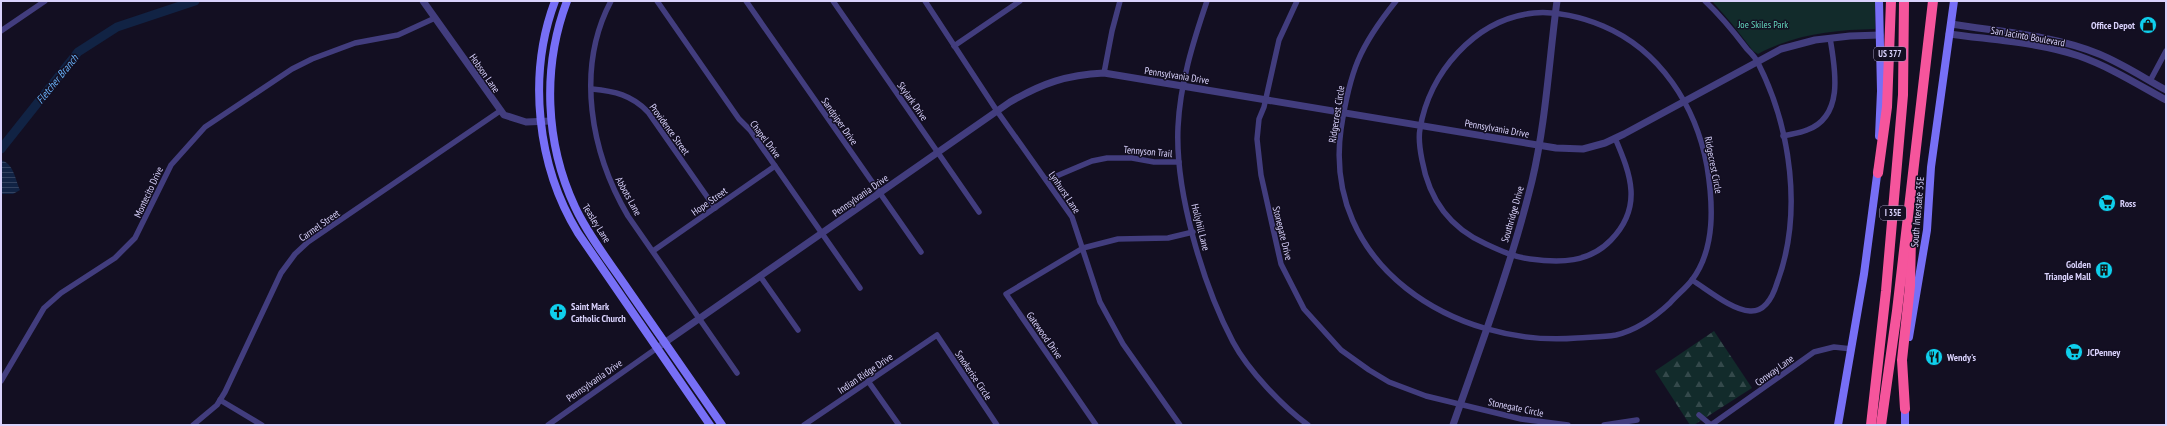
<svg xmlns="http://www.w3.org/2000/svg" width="2167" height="426" font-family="'PT Sans Narrow',sans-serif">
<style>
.forest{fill:url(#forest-firs)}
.park{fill:#122b2b}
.water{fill:url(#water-rules)}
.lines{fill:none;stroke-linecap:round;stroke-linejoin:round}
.river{stroke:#112344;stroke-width:9}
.minor{stroke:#423d7e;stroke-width:5.5}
.tertiary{stroke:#423d7e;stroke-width:7}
.secondary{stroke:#776ff6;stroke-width:8}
.motorway{stroke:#f5559c;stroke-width:10}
.labels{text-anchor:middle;stroke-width:3;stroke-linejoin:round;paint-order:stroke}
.shield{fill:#130f22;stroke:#9e98bb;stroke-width:1}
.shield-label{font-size:9px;font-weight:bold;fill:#d9d2fc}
.park-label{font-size:10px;fill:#63d8be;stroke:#130f22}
.poi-label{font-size:10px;font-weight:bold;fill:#d9d2fc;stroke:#130f22;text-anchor:start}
.street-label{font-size:10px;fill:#d9d2fc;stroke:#130f22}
.water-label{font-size:11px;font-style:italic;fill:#67aff6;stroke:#130f22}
</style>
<defs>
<pattern id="forest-firs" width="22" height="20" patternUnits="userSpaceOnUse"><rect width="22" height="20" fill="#122b2b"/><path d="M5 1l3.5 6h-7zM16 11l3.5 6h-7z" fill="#34494b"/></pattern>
<pattern id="water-rules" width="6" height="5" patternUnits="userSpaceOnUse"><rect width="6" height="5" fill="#112344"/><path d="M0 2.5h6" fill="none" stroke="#334260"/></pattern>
</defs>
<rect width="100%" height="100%" fill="#130f22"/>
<polygon class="forest" points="1714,331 1752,388 1694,425 1690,425 1655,371"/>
<path class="park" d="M1712,1H1875V29C1833,30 1796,34 1758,54L1753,51L1733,25Z"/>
<path class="water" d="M1,160C14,164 15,179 20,190L13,194H1Z"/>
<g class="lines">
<polyline class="river" points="1,149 78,52 117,27 195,1"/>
<g class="minor">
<path d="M611,1C575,69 591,153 628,216L737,373"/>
<polyline points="657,1 739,119 750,130 860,288"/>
<polyline points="746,1 921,252"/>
<polyline points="833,1 979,212"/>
<polyline points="925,1 997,111 1072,217 1100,302 1123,344 1180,425"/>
<path d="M1207,1C1193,42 1180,84 1178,127C1175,192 1203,285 1233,342C1248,370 1282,406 1308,425"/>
<polyline points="1297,1 1279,40 1264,107 1259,119 1257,139 1261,175 1281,264 1304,309 1341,350 1369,370 1389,382 1426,396 1521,419 1568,425"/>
<path d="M1396,1C1359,47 1350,71 1341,129C1322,265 1455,348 1577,338C1590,337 1604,337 1616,335C1637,330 1655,317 1670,303C1677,295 1686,288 1692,280C1716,248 1713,203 1707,166C1696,106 1660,50 1603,26C1582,17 1556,11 1534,13C1475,19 1429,73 1420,129C1418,139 1420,150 1422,160C1429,199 1450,228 1486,244C1501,251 1514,257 1530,259C1560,263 1589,263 1611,240C1643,207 1631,175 1615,138"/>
<polyline points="1,31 45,1"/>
<polyline points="954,46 1020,1"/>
<polyline points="1104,73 1112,31 1120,1"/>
<polyline points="2150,81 2166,51"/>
<path d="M592,89C614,91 632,95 648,112L715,208"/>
<path d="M1783,136C1791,134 1800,133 1807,130C1845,116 1835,68 1830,38"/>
<polyline points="1047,180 1092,161 1107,158 1132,158 1154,162 1179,162"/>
<polyline points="653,251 775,166"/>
<polyline points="760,276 798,330"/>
<path d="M1692,280C1708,290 1732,310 1750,311C1766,312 1773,296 1777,283C1803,214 1791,128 1758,63C1756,58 1751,53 1747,49C1734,32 1721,16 1705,1"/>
<polyline points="1,381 44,308 61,293 115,258 135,238 171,165 205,127 292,69 312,59 355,43 398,35 435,18"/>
<polyline points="868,381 899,425"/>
<polyline points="220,400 262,425"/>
<polyline points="1699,415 1711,425"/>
<polyline points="193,425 217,405 225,392 281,273 295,254 308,242 500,111"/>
<polyline points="548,425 657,348"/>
<polyline points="804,425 937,335 997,425"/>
<polyline points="1096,425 1006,294 1083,248 1118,239 1168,238 1193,232"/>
<polyline points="1604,425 1637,420"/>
<polyline points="1711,425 1814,352 1834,347 1852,349"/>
</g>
<g class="tertiary">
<polyline points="423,1 504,115 526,122 551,121"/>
<path d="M1951,24C2000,32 2053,35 2099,54C2123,64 2144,78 2166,90"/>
<path d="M1949,34C1992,40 2038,42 2079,56C2110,67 2137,84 2166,100"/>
<path d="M657,348L1010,102C1043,83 1066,75 1104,73L1556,148L1583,149L1605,143L1624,134L1781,49L1815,40L1850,36L1880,35"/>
<path d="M1453,425C1481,345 1512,263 1532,181C1546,122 1549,60 1557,1"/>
</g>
<g class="secondary">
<path d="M555,1C527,75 537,166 578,233L710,425"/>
<path d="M567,1C542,67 545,143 575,207C589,237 611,264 629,291C660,336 691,380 722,425"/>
<polyline points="1879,136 1881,91 1879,1"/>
<polyline points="1909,337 1927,230 1931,167 1954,1"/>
<polyline points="1905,404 1905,425"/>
<polyline points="1838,425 1864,274 1878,168"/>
</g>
<g class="motorway">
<polyline points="1878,173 1887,107 1891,1"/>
<polyline points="1905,409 1902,360 1910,286 1911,237"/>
<polyline points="1871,425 1886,291 1903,95 1904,1"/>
<polyline points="1881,425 1897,311 1933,1"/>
</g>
</g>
<defs>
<g id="shop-disc" transform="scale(0.9)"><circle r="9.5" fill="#0fcfec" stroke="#130f22"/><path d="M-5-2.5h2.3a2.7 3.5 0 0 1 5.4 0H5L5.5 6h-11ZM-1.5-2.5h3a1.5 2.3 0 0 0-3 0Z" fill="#111"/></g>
<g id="supermarket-disc" transform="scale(0.9)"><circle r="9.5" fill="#0fcfec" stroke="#130f22"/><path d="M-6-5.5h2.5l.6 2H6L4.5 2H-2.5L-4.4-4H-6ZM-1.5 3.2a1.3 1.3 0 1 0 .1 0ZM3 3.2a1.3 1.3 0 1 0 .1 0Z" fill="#111"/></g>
<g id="building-disc" transform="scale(0.9)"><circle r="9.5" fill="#0fcfec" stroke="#130f22"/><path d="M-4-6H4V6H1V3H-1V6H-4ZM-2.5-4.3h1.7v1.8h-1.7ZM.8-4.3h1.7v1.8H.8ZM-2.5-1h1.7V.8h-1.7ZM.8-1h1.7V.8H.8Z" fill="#111"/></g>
<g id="church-disc" transform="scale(0.9)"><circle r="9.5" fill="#0fcfec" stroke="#130f22"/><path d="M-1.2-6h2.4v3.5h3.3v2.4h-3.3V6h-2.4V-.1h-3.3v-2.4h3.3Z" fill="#111"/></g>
<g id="restaurant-disc" transform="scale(0.9)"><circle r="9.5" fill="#0fcfec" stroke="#130f22"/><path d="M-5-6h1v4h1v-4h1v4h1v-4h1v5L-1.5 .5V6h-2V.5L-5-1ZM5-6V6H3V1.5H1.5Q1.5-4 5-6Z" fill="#111"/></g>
</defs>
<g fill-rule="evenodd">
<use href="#shop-disc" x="2148" y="25"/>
<use href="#supermarket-disc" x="2107" y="203"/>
<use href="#building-disc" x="2104" y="270"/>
<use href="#church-disc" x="558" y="312"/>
<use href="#supermarket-disc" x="2074" y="352"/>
<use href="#restaurant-disc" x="1934" y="357"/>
</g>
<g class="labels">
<g class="shield">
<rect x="1874" y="47" width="32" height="14" rx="3"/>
<rect x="1880" y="206" width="26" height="14" rx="3"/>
</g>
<g class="shield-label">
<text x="1890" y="57">US 377</text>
<text x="1893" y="216">I 35E</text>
</g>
<g class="park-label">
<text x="1763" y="28">Joe Skiles Park</text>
</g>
<g class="poi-label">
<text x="2135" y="29" text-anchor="end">Office Depot</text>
<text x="2120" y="207">Ross</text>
<text x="2091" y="268" text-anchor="end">Golden<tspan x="2091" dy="12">Triangle Mall</tspan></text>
<text x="571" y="310">Saint Mark<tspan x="571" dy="12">Catholic Church</tspan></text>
<text x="2087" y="356">JCPenney</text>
<text x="1947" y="361">Wendy's</text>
</g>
<g class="street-label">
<text transform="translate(2028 36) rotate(10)" y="4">San Jacinto Boulevard</text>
<text transform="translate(485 73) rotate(55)" y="4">Hobson Lane</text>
<text transform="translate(1177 75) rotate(9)" y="4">Pennsylvania Drive</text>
<text transform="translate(913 101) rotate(55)" y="4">Skylark Drive</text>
<text transform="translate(1336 114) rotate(-81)" y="4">Ridgecrest Circle</text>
<text transform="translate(840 121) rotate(55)" y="4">Sandpiper Drive</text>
<text transform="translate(1497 128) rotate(10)" y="4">Pennsylvania Drive</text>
<text transform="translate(670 129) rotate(54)" y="4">Providence Street</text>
<text transform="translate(766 139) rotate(53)" y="4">Chapel Drive</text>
<text transform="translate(1148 151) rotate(5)" y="4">Tennyson Trail</text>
<text transform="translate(1714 165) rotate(79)" y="4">Ridgecrest Circle</text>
<text transform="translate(148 192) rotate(-65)" y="4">Montecito Drive</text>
<text transform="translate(1065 192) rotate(56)" y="4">Lynhurst Lane</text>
<text transform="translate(860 195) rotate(-35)" y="4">Pennsylvania Drive</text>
<text transform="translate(629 196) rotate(61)" y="4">Abbots Lane</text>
<text transform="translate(709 201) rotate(-35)" y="4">Hope Street</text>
<text transform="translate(1917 212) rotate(-85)" y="4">South Interstate 35E</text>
<text transform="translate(1512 214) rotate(-74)" y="4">Southridge Drive</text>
<text transform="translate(597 223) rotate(58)" y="4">Teasley Lane</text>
<text transform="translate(319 225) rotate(-35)" y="4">Carmel Street</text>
<text transform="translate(1201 227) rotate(76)" y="4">Hollyhill Lane</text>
<text transform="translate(1283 233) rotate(76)" y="4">Stonegate Drive</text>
<text transform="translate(1045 335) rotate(55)" y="4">Gatewood Drive</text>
<text transform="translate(1774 370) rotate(-36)" y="4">Conway Lane</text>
<text transform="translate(865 373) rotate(-34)" y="4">Indian Ridge Drive</text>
<text transform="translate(974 375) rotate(56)" y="4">Smokerise Circle</text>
<text transform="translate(594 380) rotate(-35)" y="4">Pennsylvania Drive</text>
<text transform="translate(1516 407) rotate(12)" y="4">Stonegate Circle</text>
</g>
<g class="water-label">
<text transform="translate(57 79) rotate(-51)" y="4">Fletcher Branch</text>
</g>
</g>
<rect width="2167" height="426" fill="none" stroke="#d9d2fc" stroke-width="4"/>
</svg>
